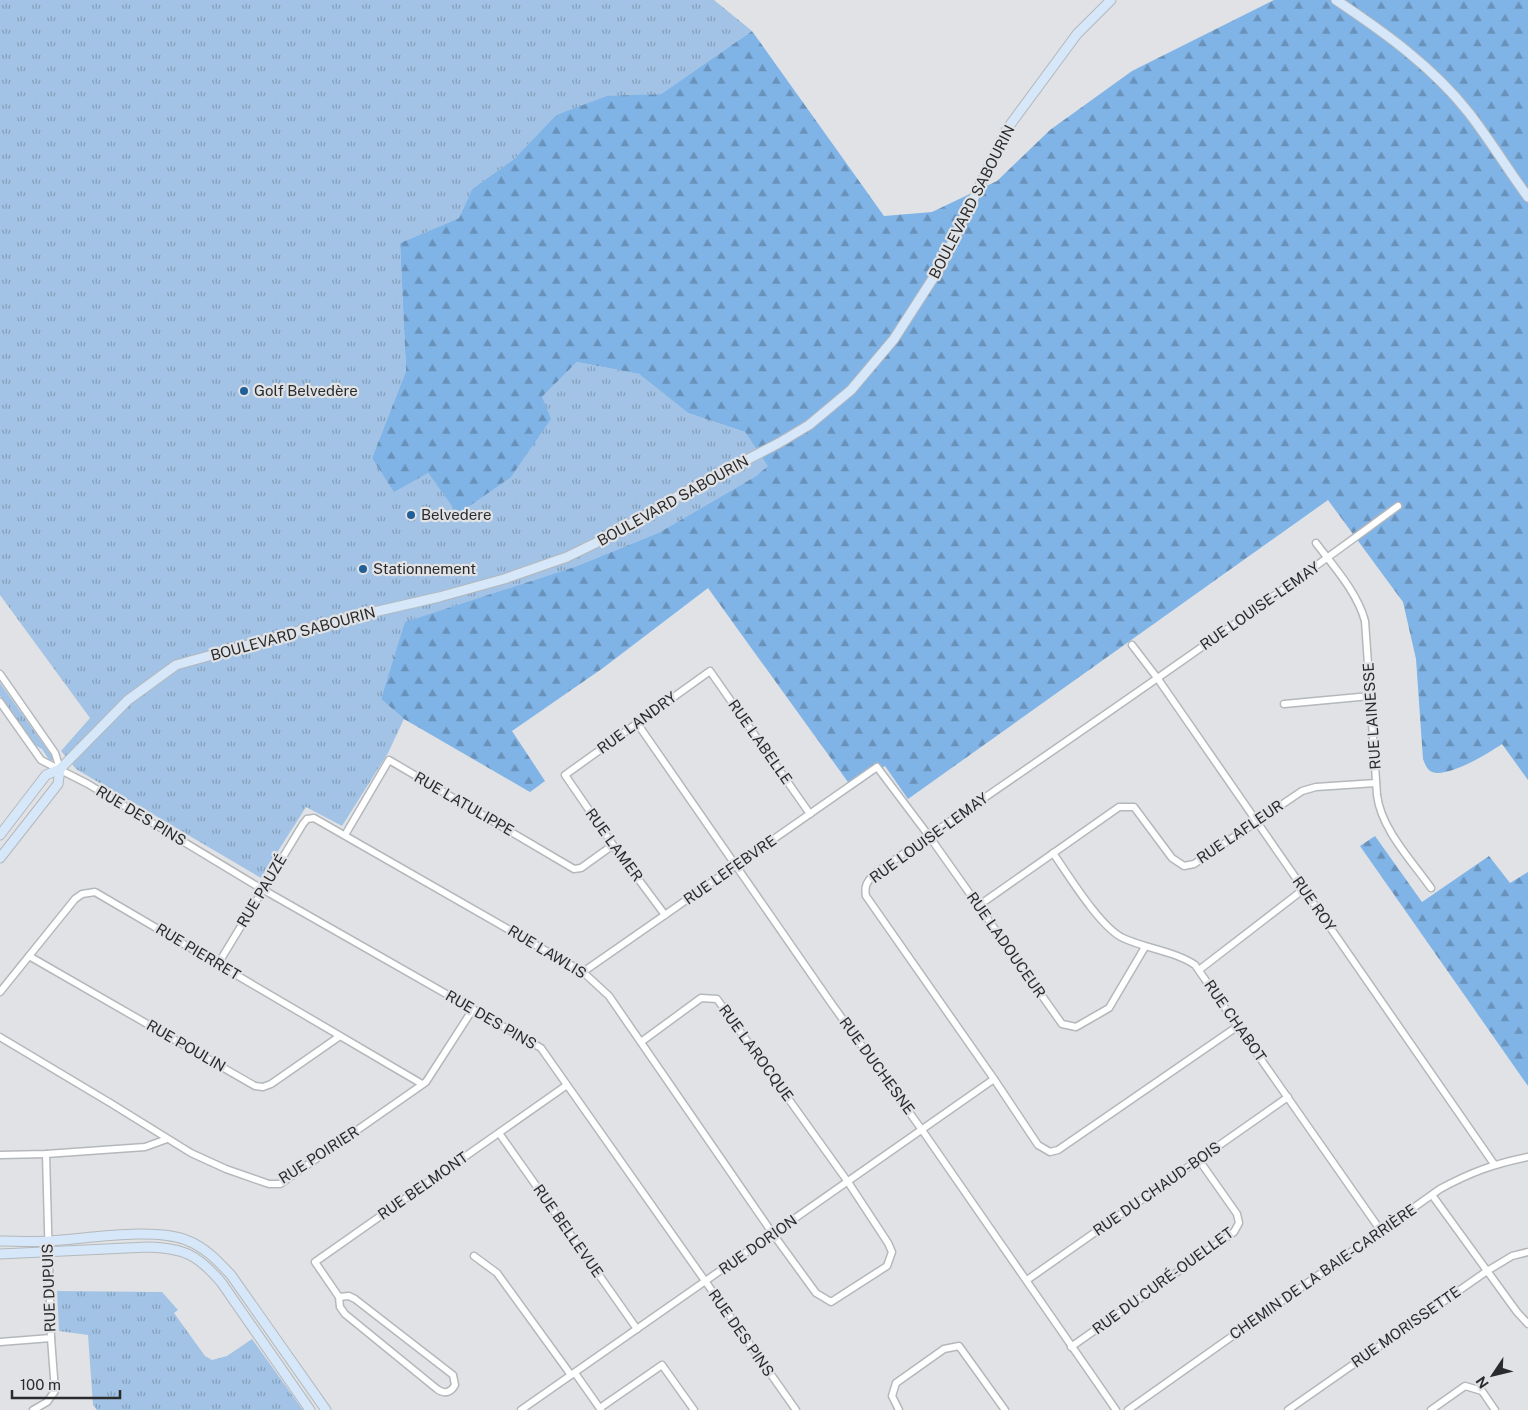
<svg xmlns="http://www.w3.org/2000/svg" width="1528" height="1410" font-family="'Public Sans',sans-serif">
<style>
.grass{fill:url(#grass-tufts)}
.forest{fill:url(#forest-firs)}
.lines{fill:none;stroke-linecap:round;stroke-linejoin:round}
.street-casing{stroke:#b5b8bb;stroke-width:9}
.secondary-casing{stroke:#b5b8bb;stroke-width:11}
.street{stroke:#fff;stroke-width:6}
.secondary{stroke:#d5e7f9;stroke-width:9}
.poi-dot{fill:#225f96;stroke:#e0e2e5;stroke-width:2}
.labels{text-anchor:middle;stroke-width:4.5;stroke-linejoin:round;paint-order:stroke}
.street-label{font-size:15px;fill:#2a2b2c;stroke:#e0e2e5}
.poi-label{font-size:15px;fill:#2a2b2c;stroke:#e0e2e5;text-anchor:start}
</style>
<defs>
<pattern id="grass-tufts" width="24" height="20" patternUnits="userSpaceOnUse" patternTransform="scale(1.25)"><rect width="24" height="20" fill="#a2c3e5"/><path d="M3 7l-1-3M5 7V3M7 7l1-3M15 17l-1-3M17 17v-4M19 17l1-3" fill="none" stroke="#849fba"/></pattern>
<pattern id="forest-firs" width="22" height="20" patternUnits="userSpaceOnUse" patternTransform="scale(1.25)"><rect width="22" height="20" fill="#80b3e6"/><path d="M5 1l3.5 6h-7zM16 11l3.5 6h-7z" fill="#6992bb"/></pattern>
</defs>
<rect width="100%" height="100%" fill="#e0e2e5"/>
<g class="grass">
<polygon points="0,0 714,0 752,31 661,94 607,97 556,115 514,159 472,189 459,218 400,243 406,371 372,458 428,473 459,514 542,397 577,362 639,374 688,413 745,432 769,466 756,476 660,532 577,566 406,622 381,699 404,719 388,753 342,826 306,807 261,878 76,769 61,751 90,718 0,595"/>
<polygon points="0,683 54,759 50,761 42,749 35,745 0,696"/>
<polygon points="57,1291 162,1292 178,1310 174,1313 205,1356 212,1360 227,1356 252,1339 303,1410 97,1410 93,1405 88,1335 59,1331"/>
</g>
<g class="forest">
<path d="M1274,0H1528V780L1502,744C1489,753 1448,778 1432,772C1427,770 1425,764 1423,759L1416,659L1403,602L1328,500L908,799L885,766L853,789L708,588L603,668L512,731L545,781L530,792L404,719L381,699L405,622L577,566L660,532L756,476L768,466L745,432L688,413L639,374L577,362L542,397L551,419L511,477L458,514L428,473L394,492L372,458L406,371L400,243L459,218L472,189L514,159L556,115L607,96L661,94L752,31L884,216L932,212L997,181L1050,130L1132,71Z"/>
<polygon points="1375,836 1422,902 1489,856 1510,883 1528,872 1528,1086 1360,846"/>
</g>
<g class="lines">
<g class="street-casing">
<g id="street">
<path d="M1316,543C1334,567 1357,592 1365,621L1377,795C1381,829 1412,861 1431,888"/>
<polyline points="1132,645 1158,679 1494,1164"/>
<polyline points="0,674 55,753 60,769"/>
<polyline points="0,702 41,760 88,784 262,889 541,1048 796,1410"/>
<polyline points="1284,704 1370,696"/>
<polyline points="637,723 829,1000 922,1130 1116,1410"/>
<polyline points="345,835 389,760 574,869 581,868 613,845"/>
<path d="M1053,853C1069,876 1100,927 1123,938C1144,948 1177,952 1195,965L1381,1231"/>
<polyline points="978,906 1119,807 1134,807 1172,858 1184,866 1194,864 1302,791 1316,787 1376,783"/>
<polyline points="665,915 613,845 565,775 710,671 810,814"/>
<polyline points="29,956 255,1086 263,1087 271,1084 340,1036"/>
<polyline points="218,964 303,824 307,819 314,818 583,972 609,996 773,1234 816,1293 831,1302 887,1266 892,1252 888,1243 848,1182 717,999 701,998 641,1042"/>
<polyline points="1199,970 1304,889"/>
<polyline points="583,972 877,767 929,836 1062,1024 1076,1027 1109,1008 1145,947"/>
<polyline points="0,992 75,899 82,894 95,892 422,1084"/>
<path d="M1238,1026L1058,1150L1050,1152L1038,1145L994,1079L866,896C864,886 867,882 874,874C1049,753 1226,633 1398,506"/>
<polyline points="0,1037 112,1104 191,1153 226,1169 269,1184 280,1184 426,1082 473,1009"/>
<polyline points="499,1133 637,1329"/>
<polyline points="0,1155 46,1154 145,1147 167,1139"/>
<polyline points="1432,1195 1517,1312 1528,1324"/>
<polyline points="474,1256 497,1273 571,1375"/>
<polyline points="1027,1280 1288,1097"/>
<path d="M339,1297L349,1296L355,1299L453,1375L455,1385C451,1392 445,1395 437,1389L345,1314L340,1307L339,1297L315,1262L567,1085"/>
<polyline points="0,1342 51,1338"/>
<polyline points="1071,1347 1234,1232 1239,1223 1237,1214 1199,1160"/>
<polyline points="575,1373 601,1410"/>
<polyline points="600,1408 662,1365 694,1410"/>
<polyline points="33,1410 47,1402 55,1391 51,1338 46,1154"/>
<polyline points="521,1410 994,1079"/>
<polyline points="899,1410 892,1396 896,1383 944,1349 959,1346 1005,1410"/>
<path d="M1128,1410L1440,1189C1471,1172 1494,1164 1528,1157"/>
<polyline points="1288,1410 1487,1271 1512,1256 1528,1252"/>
<polyline points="1431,1410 1465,1386 1482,1391 1495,1410"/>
</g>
</g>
<g class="secondary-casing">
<g id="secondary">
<path d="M1336,0C1384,32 1433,67 1469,113C1490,140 1508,170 1528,197"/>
<polyline points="0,835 46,775 60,769 128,700 176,665 335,621 439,597 504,579 567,557 610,536 685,492 779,443 809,425 851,390 894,339 941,266 1007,129 1077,34 1111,0"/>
<polyline points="0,858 58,784 60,769"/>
<path d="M0,1241C16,1241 33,1242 50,1241C86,1239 153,1227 186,1240C205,1247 218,1261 231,1275L326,1410"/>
<path d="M0,1254L148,1247C184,1248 198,1255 221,1282L310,1410"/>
</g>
</g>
<use href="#street" class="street"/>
<use href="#secondary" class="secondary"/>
</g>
<g class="poi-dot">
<circle cx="244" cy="391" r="5"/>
<circle cx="411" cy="515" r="5"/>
<circle cx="363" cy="569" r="5"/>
</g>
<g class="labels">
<g class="street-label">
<text transform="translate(972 202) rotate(-63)" y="5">BOULEVARD SABOURIN</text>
<text transform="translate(673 501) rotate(-29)" y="5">BOULEVARD SABOURIN</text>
<text transform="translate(1260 606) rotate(-35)" y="5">RUE LOUISE-LEMAY</text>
<text transform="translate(293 634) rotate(-15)" y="5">BOULEVARD SABOURIN</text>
<text transform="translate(1372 716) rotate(-94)" y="5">RUE LAINESSE</text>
<text transform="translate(637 723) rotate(-36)" y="5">RUE LANDRY</text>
<text transform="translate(760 742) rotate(55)" y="5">RUE LABELLE</text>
<text transform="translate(464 804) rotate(30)" y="5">RUE LATULIPPE</text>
<text transform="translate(141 816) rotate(31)" y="5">RUE DES PINS</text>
<text transform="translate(1240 832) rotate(-34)" y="5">RUE LAFLEUR</text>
<text transform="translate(929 838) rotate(-36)" y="5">RUE LOUISE-LEMAY</text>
<text transform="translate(614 845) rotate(54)" y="5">RUE LAMER</text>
<text transform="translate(730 870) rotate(-35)" y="5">RUE LEFEBVRE</text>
<text transform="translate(262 891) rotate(-59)" y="5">RUE PAUZÉ</text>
<text transform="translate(1314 904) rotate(55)" y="5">RUE ROY</text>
<text transform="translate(1006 945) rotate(55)" y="5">RUE LADOUCEUR</text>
<text transform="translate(198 952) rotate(31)" y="5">RUE PIERRET</text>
<text transform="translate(547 952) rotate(31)" y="5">RUE LAWLIS</text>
<text transform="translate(491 1020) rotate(30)" y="5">RUE DES PINS</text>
<text transform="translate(1235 1021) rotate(55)" y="5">RUE CHABOT</text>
<text transform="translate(186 1046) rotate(30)" y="5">RUE POULIN</text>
<text transform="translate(756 1053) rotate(54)" y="5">RUE LAROCQUE</text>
<text transform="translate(877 1066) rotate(54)" y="5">RUE DUCHESNE</text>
<text transform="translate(319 1155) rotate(-33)" y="5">RUE POIRIER</text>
<text transform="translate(423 1186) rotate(-35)" y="5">RUE BELMONT</text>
<text transform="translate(1157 1189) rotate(-35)" y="5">RUE DU CHAUD-BOIS</text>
<text transform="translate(568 1231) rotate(55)" y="5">RUE BELLEVUE</text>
<text transform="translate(758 1245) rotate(-35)" y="5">RUE DORION</text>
<text transform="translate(1323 1272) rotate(-35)" y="5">CHEMIN DE LA BAIE-CARRIÈRE</text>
<text transform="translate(1163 1281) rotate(-36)" y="5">RUE DU CURÉ-OUELLET</text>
<text transform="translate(49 1288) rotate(-92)" y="5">RUE DUPUIS</text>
<text transform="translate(1406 1327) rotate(-35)" y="5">RUE MORISSETTE</text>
<text transform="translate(741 1333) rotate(55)" y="5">RUE DES PINS</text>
</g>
<g class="poi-label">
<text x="254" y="396">Golf Belvedère</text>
<text x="421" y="520">Belvedere</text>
<text x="373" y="574">Stationnement</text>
</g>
</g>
<g transform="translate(1493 1375) rotate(235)" stroke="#e0e2e5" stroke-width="4" paint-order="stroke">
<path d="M0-4L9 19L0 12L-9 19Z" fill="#2a2b2c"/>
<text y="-8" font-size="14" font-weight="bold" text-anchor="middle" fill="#2a2b2c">N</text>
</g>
<path d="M12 1390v8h108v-8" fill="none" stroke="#2a2b2c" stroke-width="2.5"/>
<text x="20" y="1390" font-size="15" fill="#2a2b2c" stroke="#e0e2e5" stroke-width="4" paint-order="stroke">100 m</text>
</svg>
